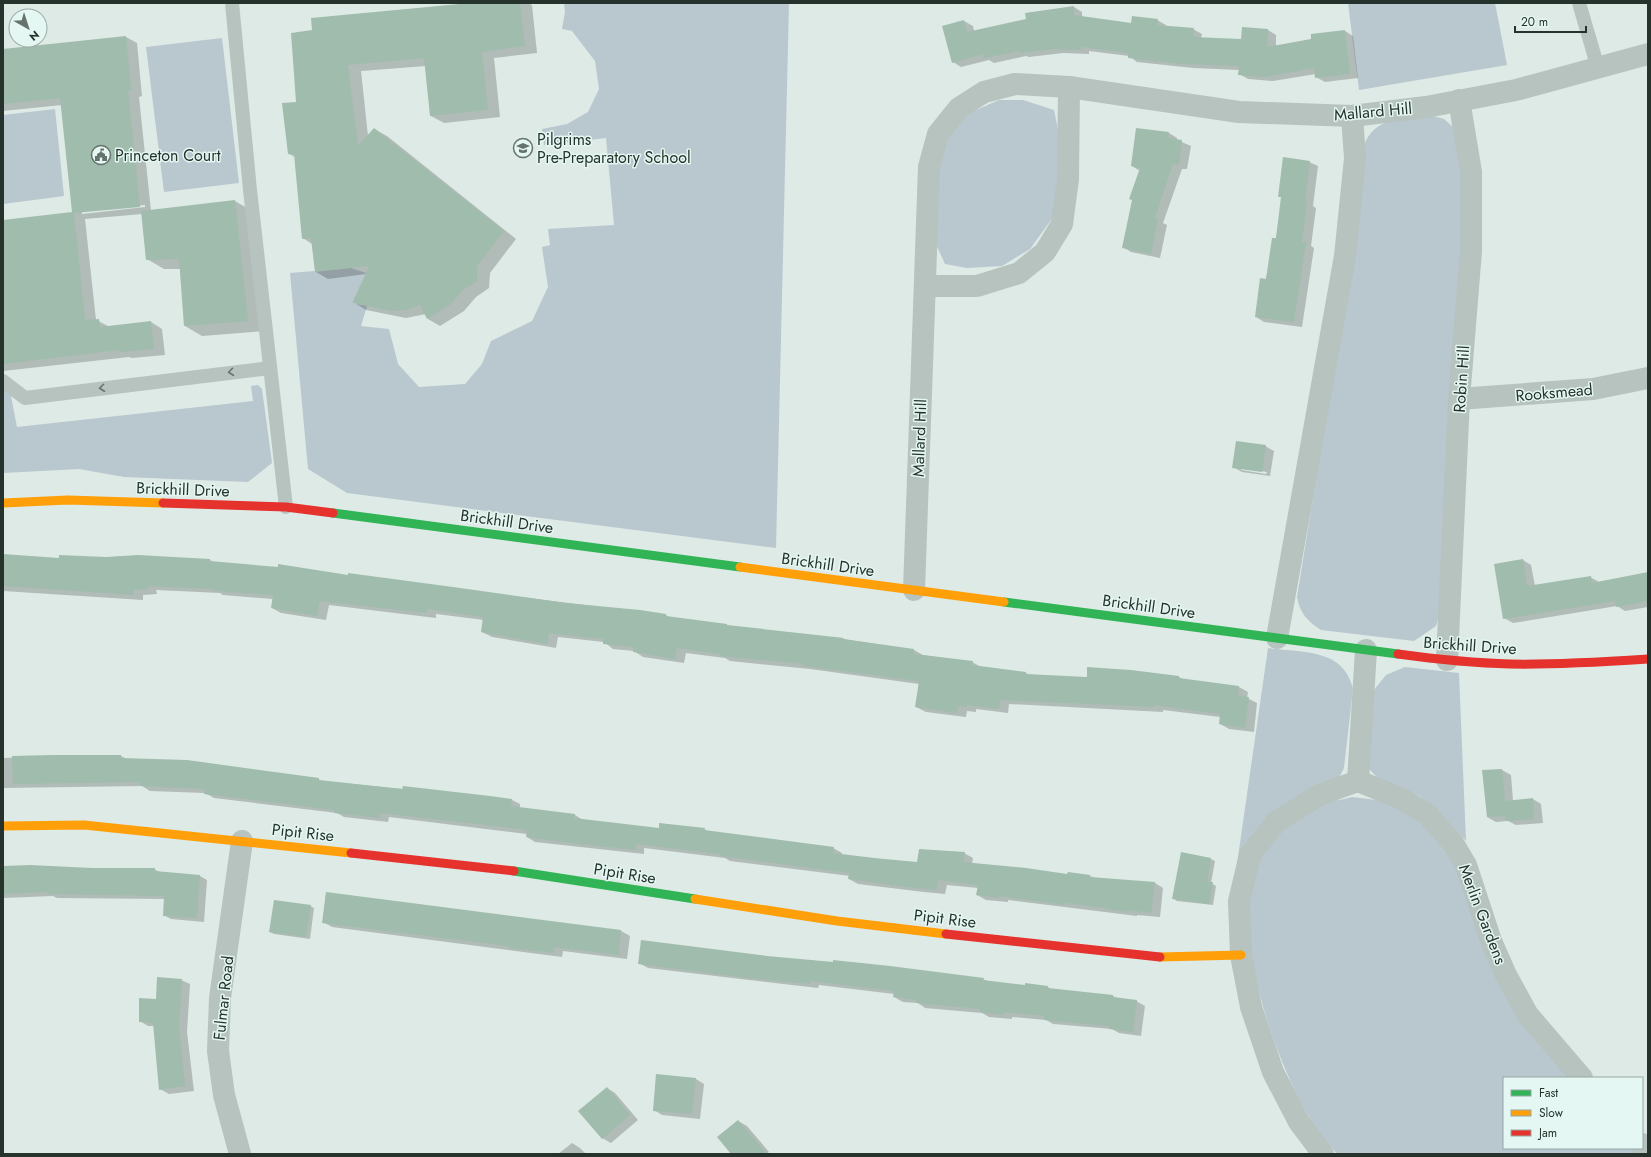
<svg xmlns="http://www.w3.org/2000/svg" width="1651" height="1157" font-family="Jost,sans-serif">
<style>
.green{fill:#b9c7cf}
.shadow{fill:#0003;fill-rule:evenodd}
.building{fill:#a0bcad}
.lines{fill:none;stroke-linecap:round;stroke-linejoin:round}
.lane{stroke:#b7c3be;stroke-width:14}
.street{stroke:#b7c3be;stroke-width:22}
.fast{stroke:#30b455;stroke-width:9}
.slow{stroke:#ff9f0a;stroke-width:9}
.jam{stroke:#e5322d;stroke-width:9}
.oneway{stroke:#67736e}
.labels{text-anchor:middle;stroke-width:3;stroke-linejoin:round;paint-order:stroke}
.street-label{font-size:16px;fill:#26322c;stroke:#e4f7f2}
.poi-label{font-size:16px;fill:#26322c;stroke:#e4f7f2;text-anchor:start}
</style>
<rect width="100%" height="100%" fill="#deeae6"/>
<g class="green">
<polygon points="564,3 789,3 776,548 347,493 308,469 290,273 351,268 366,273 352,303 367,306 361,326 389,329 398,364 419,387 465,384 482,364 491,341 532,321 548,287 542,247 550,245 548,229 614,225 606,138 544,145 542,129 567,124 588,112 599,89 595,61 572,31 562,29 565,12"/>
<polygon points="1348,3 1495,3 1507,65 1359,90"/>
<polygon points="222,38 239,183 164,192 146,47"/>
<polygon points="999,100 1023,100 1054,110 1062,150 1054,216 1030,249 1002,266 967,268 945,264 934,240 936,160 948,133 967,114"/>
<polygon points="55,109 64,196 3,204 3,115"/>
<path d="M1433,116L1444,119L1453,127L1466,189L1441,610L1436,626L1414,641L1321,630C1307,621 1300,613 1297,597L1350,268L1364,146C1374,115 1406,119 1433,116Z"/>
<polygon points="258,385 262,389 272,463 248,482 124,477 79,469 3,473 3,390 10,391 17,427 253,401 251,386"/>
<path d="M1268,648C1302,653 1344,648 1353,689L1344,768L1339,778L1237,864Z"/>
<polygon points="1405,667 1459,673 1466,841 1441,814 1419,796 1380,780 1369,769 1374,690 1386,675"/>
<path d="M1352,797L1385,801L1409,813L1447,846L1572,1078H1504V1148H1634L1639,1154H1337C1326,1140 1313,1125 1305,1110C1271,1050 1219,902 1269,842C1282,827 1300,812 1320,804C1330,801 1342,800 1352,797Z"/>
</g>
<g class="shadow">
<polygon points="479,3 528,3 532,5 537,53 494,58 500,117 444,123 431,116 426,66 361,71 368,136 374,129 387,136 516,239 490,273 489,288 476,297 464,311 440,326 428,319 426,314 406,318 366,310 353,302 366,274 328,279 316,272 312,244 303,238 295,157 289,154 297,103 293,34"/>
<polygon points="1074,7 1082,12 1082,17 1132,24 1157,20 1166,25 1166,27 1193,29 1202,34 1201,38 1242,40 1268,30 1276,35 1276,46 1312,40 1345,31 1353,36 1358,78 1325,82 1316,77 1316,74 1273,81 1248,79 1239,74 1239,70 1193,68 1137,62 1129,56 1089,51 1089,54 1063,53 1029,57 1026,56 994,63 989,60 961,67 953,62 964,21 973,26 974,31 1027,20"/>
<path d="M126,37L137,43L142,96L139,97L151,211L235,201L252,211L265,331L202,336L185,326L181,269H164L147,259L142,214L85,219L96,320L110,327L151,322L162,329L165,355L132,358L129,357L3,371V221L73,213L62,105L3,111V50ZM145,205V207L82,214V211Z"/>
<polygon points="1169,133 1177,138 1177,140 1191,146 1187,169 1182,169 1163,223 1167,225 1160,258 1131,252 1123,247 1140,171 1132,166"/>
<polygon points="1309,162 1318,166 1313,206 1316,208 1311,246 1314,248 1302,327 1264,322 1256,317 1276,239 1282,198 1279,196"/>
<path d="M1265,446L1274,451L1270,476L1242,472L1233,467ZM1241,468L1267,472L1266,474L1241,470Z"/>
<polygon points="3,555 60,559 138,556 210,560 215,563 349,576 666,615 670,618 730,626 843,639 914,650 923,655 972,662 981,667 1026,673 1030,675 1088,679 1179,677 1184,680 1239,687 1248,692 1247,698 1257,703 1254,732 1229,729 1220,724 1220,717 1163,710 1163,712 1009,704 1008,713 976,709 976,712 967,711 966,717 926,712 916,707 919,684 810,669 730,661 725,658 686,653 684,663 643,657 634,651 613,649 604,642 558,637 556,648 492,637 482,632 484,620 436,614 436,618 329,605 326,620 281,613 272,608 273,599 223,595 220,593 156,590 157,594 143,595 143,600 3,591"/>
<polygon points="1523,560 1531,565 1535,586 1590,577 1599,582 1648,573 1648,607 1625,611 1617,606 1513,623 1504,618"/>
<polygon points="52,756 121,756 127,759 318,779 322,781 512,800 520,804 520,808 575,815 583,820 659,829 704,829 710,832 833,848 842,853 842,855 918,863 964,853 973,858 972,864 1068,875 1068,873 1090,876 1095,878 1155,883 1163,888 1160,917 1137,915 1137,916 1008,900 1008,902 986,900 977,895 978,888 947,885 945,894 924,892 858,884 849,879 850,876 730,861 725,858 644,848 644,854 535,842 527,837 527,834 389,817 388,822 344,817 337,813 214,798 205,793 150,791 142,786 3,788 3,758"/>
<polygon points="1502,770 1511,775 1513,801 1533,799 1541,804 1543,823 1516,825 1508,821 1496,822 1487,817"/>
<polygon points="1211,859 1215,861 1211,883 1216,886 1213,905 1177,901 1173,898"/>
<polygon points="3,867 154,869 161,873 200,876 207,880 204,922 171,919 164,915 165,899 57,898 53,896 3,898"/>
<polygon points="326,893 621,931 630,936 627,959 563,951 562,957 332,927 323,922"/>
<polygon points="310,906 314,908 310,939 274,934 270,932"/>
<polygon points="767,957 890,967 983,979 988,982 1026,986 1048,987 1052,990 1113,996 1117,998 1136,1001 1145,1006 1141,1036 1119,1033 1112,1029 1053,1024 1046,1020 1012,1017 1012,1019 989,1017 982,1013 925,1008 918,1003 903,1002 894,997 894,994 819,985 818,988 648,968 639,963"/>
<polygon points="181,980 190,984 187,1032 194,1091 169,1094 160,1089 154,1026 148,1026 140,1021"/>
<polygon points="696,1079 704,1084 700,1119 662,1115 654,1110"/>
<polygon points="607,1088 615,1093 638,1120 611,1143 602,1138"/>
<polygon points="738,1121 747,1126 769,1152 766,1154 732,1154"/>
<polygon points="572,1143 580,1148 586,1154 558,1154"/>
</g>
<g class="building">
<polygon points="470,3 520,3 525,46 482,52 488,110 430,116 424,58 348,65 358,146 374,128 504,231 477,266 477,281 463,290 451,304 427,319 420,305 406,310 392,311 352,303 369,266 315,272 311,238 302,239 294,154 288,154 282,103 296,102 291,33 312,30 311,18"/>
<polygon points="1074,6 1074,15 1131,23 1132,16 1158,19 1157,25 1194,28 1193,37 1241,39 1242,27 1268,29 1267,47 1311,39 1311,34 1345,30 1350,74 1315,78 1314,68 1264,77 1238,75 1239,66 1184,64 1128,58 1128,53 1081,47 1081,50 1054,49 1019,53 1019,51 984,58 983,54 952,63 942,26 964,20 967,32 1026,19 1025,13"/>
<polygon points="126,36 131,90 128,91 140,207 74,213 85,320 99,319 100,327 151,321 154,349 120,352 119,350 3,364 3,220 72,212 60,98 3,104 3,49"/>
<polygon points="1136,128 1169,132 1168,138 1182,140 1179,165 1173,164 1155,218 1158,219 1151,254 1122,248 1132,200 1129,199 1140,168 1131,166"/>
<polygon points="1283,157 1310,161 1305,202 1307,202 1302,242 1306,242 1294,322 1255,317 1260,278 1266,279 1272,238 1276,238 1281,197 1278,197"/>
<polygon points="235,200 248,321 184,326 179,259 146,260 141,211"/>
<polygon points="1236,441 1266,445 1262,472 1232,468"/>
<polygon points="3,554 59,558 59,555 106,557 138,555 210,559 210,561 278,567 278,564 348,575 348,573 453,587 566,603 640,610 666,614 666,616 727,624 727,625 844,638 843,639 914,649 914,654 973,661 972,665 1026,672 1026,674 1087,677 1087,667 1131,670 1179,676 1179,678 1239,686 1238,696 1249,697 1245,728 1219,724 1220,714 1154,705 1154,707 1000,700 999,709 967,705 967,707 958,706 957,713 915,707 919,681 803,666 803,664 720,656 721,654 677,648 675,659 633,652 634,647 603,644 603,639 549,633 547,644 481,632 483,617 427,609 427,613 320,601 317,616 271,608 273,595 213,591 213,589 147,586 148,589 134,590 134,595 3,586"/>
<polygon points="1523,559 1527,586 1591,576 1592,583 1648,572 1648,601 1616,607 1615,601 1503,619 1494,564"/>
<polygon points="52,755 121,755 121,758 187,760 319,778 319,780 402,789 403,786 490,796 512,799 511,806 575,814 574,818 659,828 659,823 705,828 704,830 834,847 833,853 874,858 917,862 919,849 965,852 963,862 1026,868 1067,874 1068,872 1090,875 1090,877 1155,882 1151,913 1129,910 1128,912 1105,909 1106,908 1064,903 1064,905 999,896 999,898 976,895 978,885 938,880 937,890 914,888 848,879 849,873 720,856 720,854 636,844 635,850 571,843 526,837 527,830 486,825 380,813 380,818 334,813 335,810 204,794 205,789 140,786 140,782 13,784 12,756"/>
<polygon points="1502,769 1505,801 1533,798 1534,819 1506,821 1505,816 1487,817 1482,770"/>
<polygon points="1181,852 1211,858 1207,882 1213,882 1209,904 1172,899"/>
<polygon points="30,865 92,868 155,868 155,871 200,875 197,918 163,916 164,896 48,894 48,892 3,894 3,866"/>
<polygon points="326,892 621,930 619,955 554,947 554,953 508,948 508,946 322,923"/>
<polygon points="274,900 311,905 306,937 269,932"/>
<polygon points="641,940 767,956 833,962 833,960 890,966 984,978 983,980 1025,985 1025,983 1048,986 1048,988 1113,995 1113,997 1137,1000 1133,1032 1109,1029 1109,1026 1044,1020 1044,1016 1004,1012 1004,1015 980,1012 980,1009 916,1003 916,1000 893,997 894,991 810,981 810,984 747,978 638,964"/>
<polygon points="157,977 182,979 179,1026 185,1086 159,1090 153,1023 139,1022 139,998 156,999"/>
<polygon points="656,1074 696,1078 692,1114 653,1111"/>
<polygon points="607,1087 630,1115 602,1139 578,1111"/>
<polygon points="738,1120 749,1133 767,1154 731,1154 717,1137"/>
</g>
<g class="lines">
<g class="lane">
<polyline points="232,3 250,190 286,507"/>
<polyline points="1579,3 1598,68"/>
<polyline points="3,381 25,398 270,368"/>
</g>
<g class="street">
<polyline points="925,286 977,286 1019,273 1045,252 1062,224 1068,179 1069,87"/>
<polyline points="1459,399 1593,389 1648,378"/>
<polyline points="914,590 929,167 938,134 959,108 984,92 1015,84 1069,87 1239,112 1352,116 1426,107 1516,90 1648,54"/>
<polyline points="1277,638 1345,256 1355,158 1352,116"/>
<polyline points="1366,650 1358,781 1400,798 1427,814 1453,843 1466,865 1491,941 1506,975 1528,1015 1582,1078"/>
<polyline points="1447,660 1459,399 1471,251 1471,172 1459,100"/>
<polyline points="1642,1144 1648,1151"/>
<polyline points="240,1154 224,1095 218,1051 220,998 242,841"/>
<polyline points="1323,1154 1299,1122 1273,1072 1251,1007 1241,955 1239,901 1250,855 1276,822 1319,795 1358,781"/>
</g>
<g class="fast">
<polyline points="333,513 740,567"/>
<polyline points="1004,602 1398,654"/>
<polyline points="514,871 695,899"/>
</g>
<g class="slow">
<polyline points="3,503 68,500 163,503"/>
<polyline points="740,567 1004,602"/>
<polyline points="3,826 84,825 351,853"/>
<polyline points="695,899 837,921 946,934"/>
<polyline points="1160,957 1241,955"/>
</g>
<g class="jam">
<polyline points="163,503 286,507 333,513"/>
<path d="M1398,654C1435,659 1473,663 1510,664C1556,665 1602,662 1648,659"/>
<polyline points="351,853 514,871"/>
<polyline points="946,934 1160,957"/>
</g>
</g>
<defs><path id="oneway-chevron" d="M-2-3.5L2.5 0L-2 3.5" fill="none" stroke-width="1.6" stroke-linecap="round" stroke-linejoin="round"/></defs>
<g class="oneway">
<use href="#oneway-chevron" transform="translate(231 372) rotate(173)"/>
<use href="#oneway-chevron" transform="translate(102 388) rotate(173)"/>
</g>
<defs>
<g id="school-ring" transform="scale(1)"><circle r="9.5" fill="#e4f7f2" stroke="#66726d" stroke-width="1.5"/><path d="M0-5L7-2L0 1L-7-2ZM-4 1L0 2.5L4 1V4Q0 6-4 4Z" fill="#66726d"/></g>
<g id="civic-ring" transform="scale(1)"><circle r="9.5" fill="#e4f7f2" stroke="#66726d" stroke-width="1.5"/><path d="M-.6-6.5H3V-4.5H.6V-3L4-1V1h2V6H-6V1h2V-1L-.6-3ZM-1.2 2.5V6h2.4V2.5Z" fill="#66726d"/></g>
</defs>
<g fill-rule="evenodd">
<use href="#school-ring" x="523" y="148"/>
<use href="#civic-ring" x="101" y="155"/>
</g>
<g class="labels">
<g class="street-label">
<text transform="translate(1373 111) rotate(-5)" y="6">Mallard Hill</text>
<text transform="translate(1461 379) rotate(-86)" y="6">Robin Hill</text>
<text transform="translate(1554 392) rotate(-5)" y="6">Rooksmead</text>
<text transform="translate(919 438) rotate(-88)" y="6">Mallard Hill</text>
<text transform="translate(183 489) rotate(2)" y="6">Brickhill Drive</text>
<text transform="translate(507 521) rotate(8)" y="6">Brickhill Drive</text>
<text transform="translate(828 564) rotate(8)" y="6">Brickhill Drive</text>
<text transform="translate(1149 606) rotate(8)" y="6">Brickhill Drive</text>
<text transform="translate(1470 645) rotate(4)" y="6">Brickhill Drive</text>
<text transform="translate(303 832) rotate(6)" y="6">Pipit Rise</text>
<text transform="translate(625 873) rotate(9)" y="6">Pipit Rise</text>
<text transform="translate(1483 914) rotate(69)" y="6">Merlin Gardens</text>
<text transform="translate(945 918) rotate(7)" y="6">Pipit Rise</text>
<text transform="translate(223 998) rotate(-84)" y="6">Fulmar Road</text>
</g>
<g class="poi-label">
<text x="537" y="145">Pilgrims<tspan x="537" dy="18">Pre-Preparatory School</tspan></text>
<text x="115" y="161">Princeton Court</text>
</g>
</g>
<rect width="1651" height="1157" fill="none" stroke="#26322c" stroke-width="8"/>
<rect x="1503" y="1077" width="140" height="72" fill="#e4f7f2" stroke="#98a8a3"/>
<rect x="1511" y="1090" width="20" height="6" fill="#30b455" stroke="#98a8a3"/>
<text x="1539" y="1097" font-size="12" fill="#26322c">Fast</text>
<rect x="1511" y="1110" width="20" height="6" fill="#ff9f0a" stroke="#98a8a3"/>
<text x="1539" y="1117" font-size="12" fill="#26322c">Slow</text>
<rect x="1511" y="1130" width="20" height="6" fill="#e5322d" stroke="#98a8a3"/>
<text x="1539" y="1137" font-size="12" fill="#26322c">Jam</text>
<g transform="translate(28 28) rotate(141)"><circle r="19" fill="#e4f7f2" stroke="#98a8a3"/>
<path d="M0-3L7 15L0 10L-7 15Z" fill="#66726d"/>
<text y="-6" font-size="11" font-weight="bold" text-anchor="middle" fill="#26322c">N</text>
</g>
<path d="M1515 26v6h71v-6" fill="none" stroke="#26322c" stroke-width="2"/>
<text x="1521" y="26" font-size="12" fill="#26322c" stroke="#e4f7f2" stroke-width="3" paint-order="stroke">20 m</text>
</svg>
